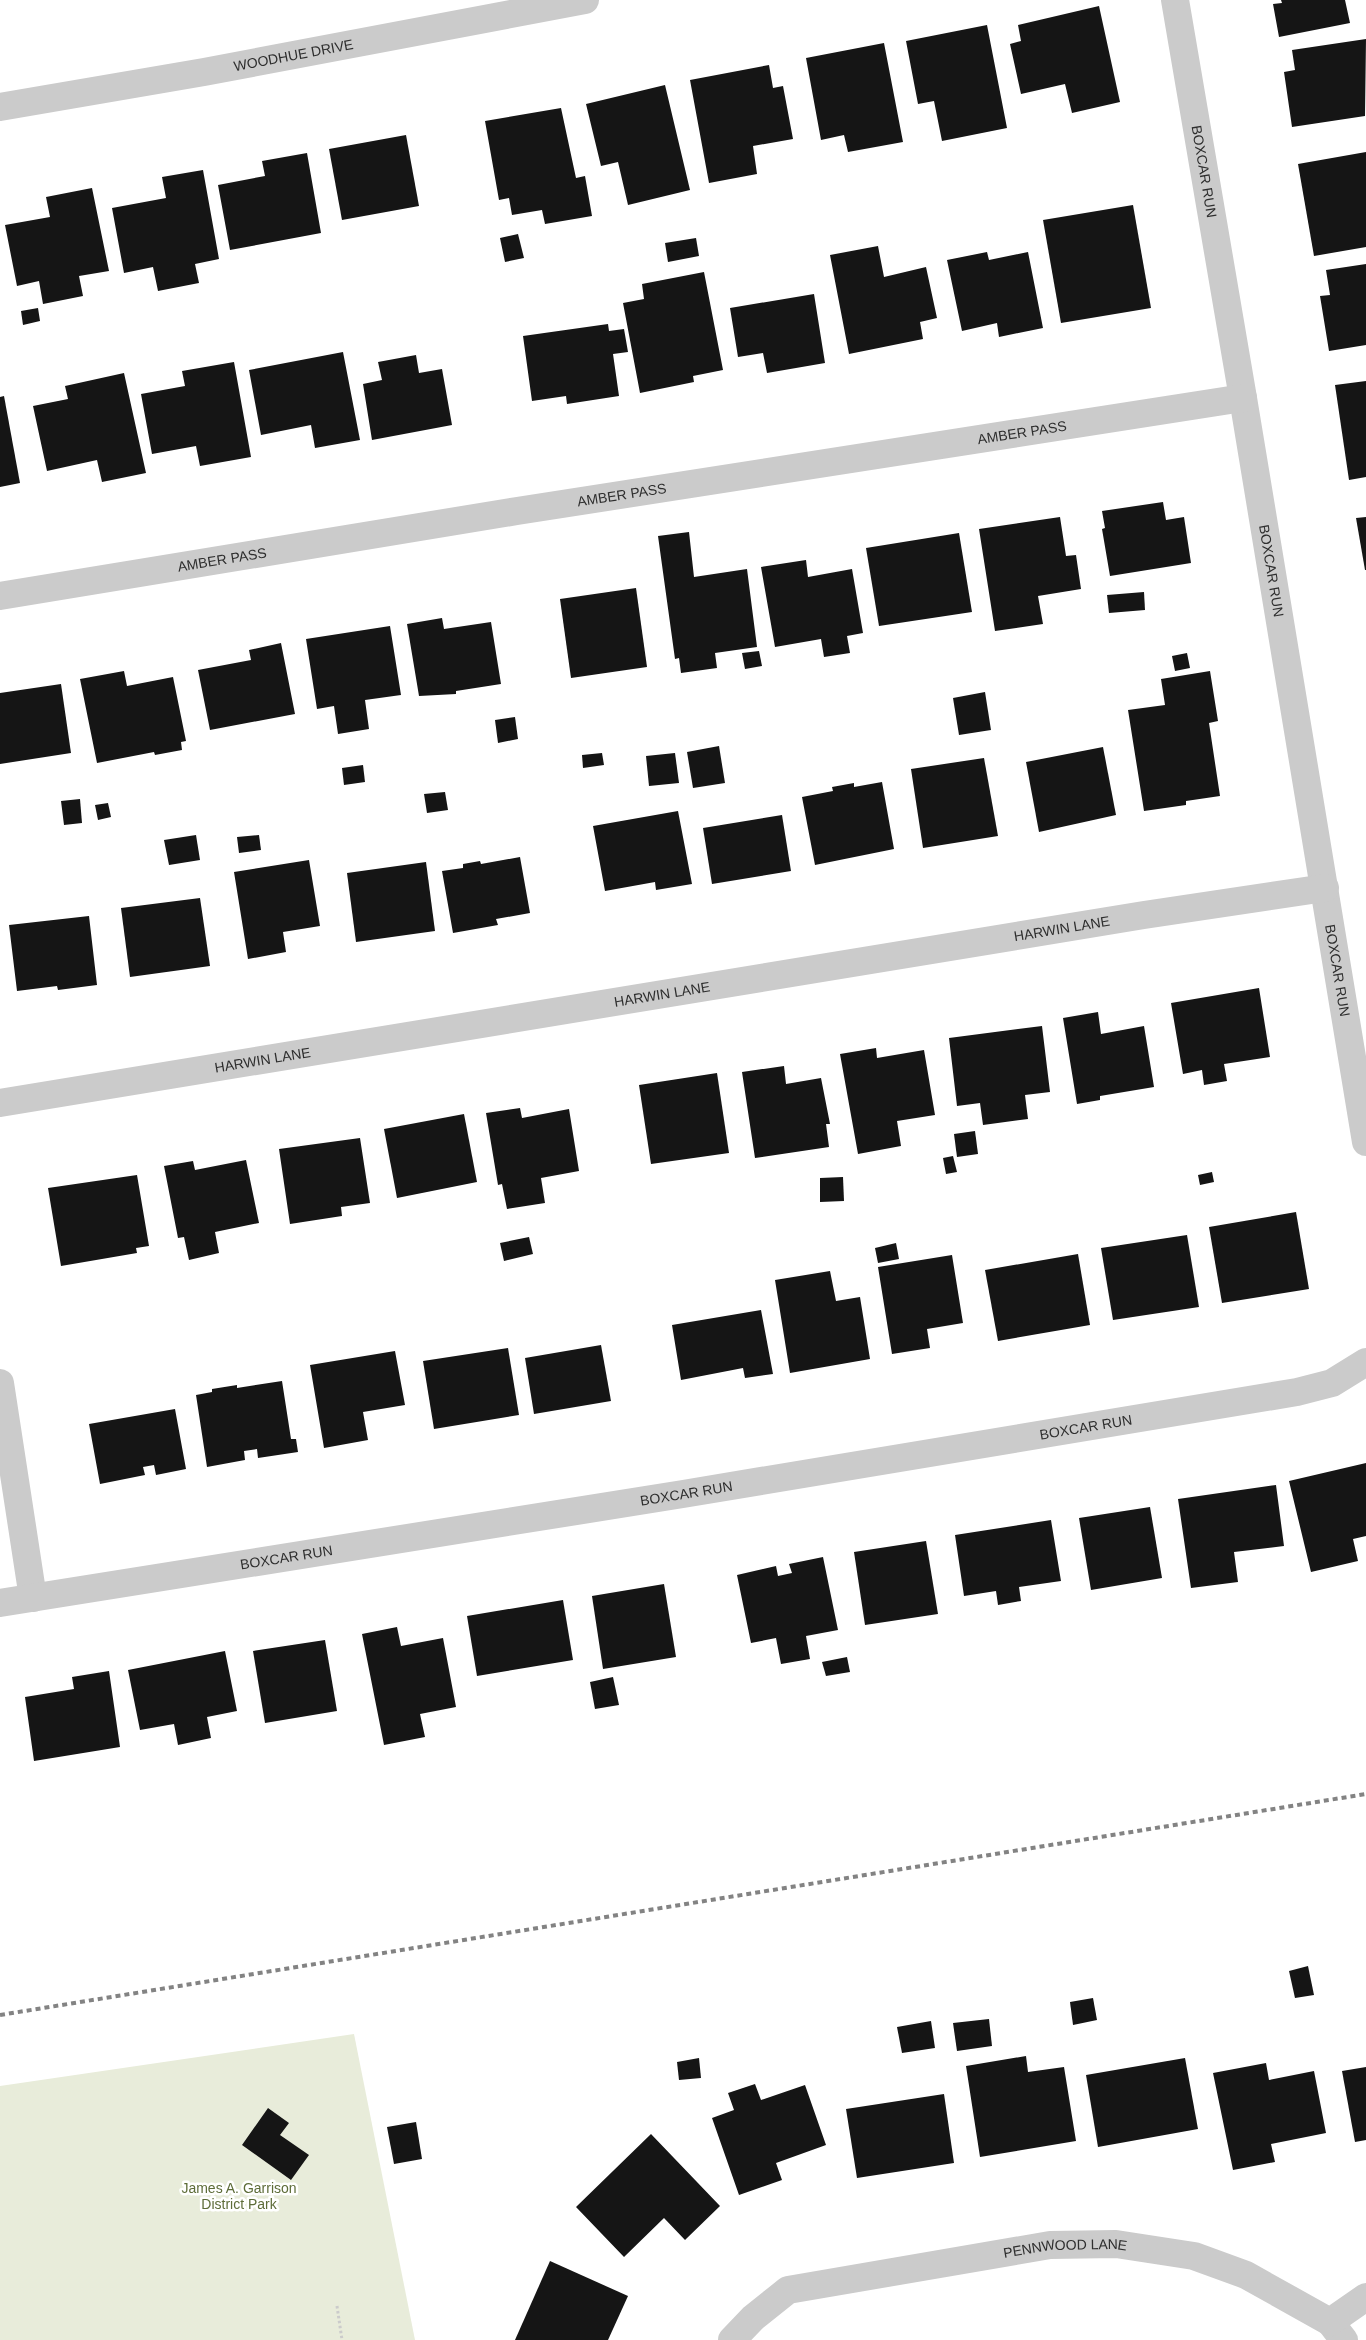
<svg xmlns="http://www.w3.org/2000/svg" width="1366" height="2340" font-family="Helvetica,sans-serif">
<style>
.green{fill:#e8ecda}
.building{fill:#151515}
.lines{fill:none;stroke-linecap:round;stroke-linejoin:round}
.path{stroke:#cbcbcb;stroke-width:3;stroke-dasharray:2.5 2.5;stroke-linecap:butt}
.minor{stroke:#cbcbcb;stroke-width:28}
.rail{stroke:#838383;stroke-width:4;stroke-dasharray:5 4;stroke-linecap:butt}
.labels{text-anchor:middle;stroke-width:5;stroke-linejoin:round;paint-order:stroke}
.street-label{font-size:14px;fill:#2e2e2e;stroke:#fff}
.park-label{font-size:14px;fill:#5d6c38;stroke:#fff}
</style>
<rect width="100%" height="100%" fill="#fff"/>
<polygon class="green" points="354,2034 415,2340 0,2340 0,2086"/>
<g class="building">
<polygon points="1281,0 1345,0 1350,23 1279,37 1273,4 1282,3"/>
<polygon points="1099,6 1120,102 1072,113 1065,84 1021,94 1010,44 1021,41 1018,25"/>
<polygon points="987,25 1007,128 942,141 934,101 918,104 906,41"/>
<polygon points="1366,39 1365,116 1292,127 1284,72 1295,70 1292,50"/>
<polygon points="884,43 903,142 848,152 844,135 821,140 806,58"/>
<polygon points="769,65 773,88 783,86 793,139 753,146 757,174 709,183 690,80"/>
<polygon points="665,85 690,190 628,205 618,162 601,166 586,104"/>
<polygon points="561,108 576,178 585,176 592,216 545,224 542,210 512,215 509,198 499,200 485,121"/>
<polygon points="406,135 419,206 342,220 329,149"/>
<polygon points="1366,152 1366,247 1314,256 1298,164"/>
<polygon points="307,153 321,233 230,250 218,185 265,176 262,161"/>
<polygon points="203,170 219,259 195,264 199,283 158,291 153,267 124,273 112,208 166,198 162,177"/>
<polygon points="92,188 109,271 79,276 83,296 43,304 39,281 17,286 5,225 50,217 46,197"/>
<polygon points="1133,205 1151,308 1061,323 1043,220"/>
<polygon points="518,234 524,258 505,262 500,238"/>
<polygon points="696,238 699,256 668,262 665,243"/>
<polygon points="878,246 884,277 926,267 937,318 920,322 923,339 849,354 830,255"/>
<polygon points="987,252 989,260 1028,252 1043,328 999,337 997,323 962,331 947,260"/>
<polygon points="1366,264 1366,345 1329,351 1320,296 1330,295 1326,270"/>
<polygon points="704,272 723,370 693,376 694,382 640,393 623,303 644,299 642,284"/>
<polygon points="814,294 825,363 767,373 763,353 738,357 730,308"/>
<polygon points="38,308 40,321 23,325 21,311"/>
<polygon points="608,324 609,331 624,329 628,352 613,354 619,396 567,404 566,396 532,401 523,336"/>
<polygon points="343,352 360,440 315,448 311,425 261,435 249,370"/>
<polygon points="416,355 419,373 442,369 452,425 372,440 363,384 382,380 378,362"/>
<polygon points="234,362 251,457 200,466 196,446 152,454 141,394 185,386 182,371"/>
<polygon points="124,373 146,473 102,482 97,460 47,471 33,406 68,399 65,386"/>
<polygon points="1366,381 1366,477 1349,480 1335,385"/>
<polygon points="4,396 20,483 0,487 0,397"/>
<polygon points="1163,502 1166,520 1184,517 1191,563 1110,576 1102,529 1105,528 1102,511"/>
<polygon points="1060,517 1066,556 1076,555 1081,589 1038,596 1043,624 995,631 979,529"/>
<polygon points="1366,517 1366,570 1365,570 1356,518"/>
<polygon points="689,532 694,577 747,569 757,647 715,653 717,668 681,673 679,658 675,659 658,536"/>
<polygon points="959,533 972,612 879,626 866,548"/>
<polygon points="806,560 808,577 852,569 863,633 847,636 850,653 824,657 821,639 775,647 761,567"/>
<polygon points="636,588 647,667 571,678 560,599"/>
<polygon points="1144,592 1145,610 1109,613 1107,595"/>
<polygon points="442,618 444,629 491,622 501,684 456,691 456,694 419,696 407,624"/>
<polygon points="390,626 401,695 365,700 369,729 338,734 334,706 317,709 306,639"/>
<polygon points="281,643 295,714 210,730 198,670 251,660 249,650"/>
<polygon points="759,651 762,666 745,669 742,653"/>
<polygon points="1187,653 1190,668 1175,671 1172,656"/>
<polygon points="124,671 127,686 173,677 186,741 181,742 182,750 155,755 154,752 97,763 80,679"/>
<polygon points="1210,671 1218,721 1209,723 1220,796 1186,801 1186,805 1144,811 1128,710 1165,705 1161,679"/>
<polygon points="61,684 71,753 0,764 0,693"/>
<polygon points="985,692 991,730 959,735 953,698"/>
<polygon points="515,717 518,739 498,743 495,720"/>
<polygon points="719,746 725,783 693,788 687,752"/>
<polygon points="1103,747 1116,815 1039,832 1026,762"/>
<polygon points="602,753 604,765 583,768 582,755"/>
<polygon points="675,753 679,783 649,786 646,756"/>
<polygon points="984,758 998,836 923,848 911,769"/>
<polygon points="363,765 365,782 344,785 342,768"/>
<polygon points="882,782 894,849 815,865 802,797 833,791 832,787 854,783 854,787"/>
<polygon points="445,792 448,810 427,813 424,794"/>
<polygon points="80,799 82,823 64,825 61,801"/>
<polygon points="108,803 111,817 98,820 95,805"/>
<polygon points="678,811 692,884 656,890 655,882 605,891 593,826"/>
<polygon points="782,815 791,871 712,884 703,828"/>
<polygon points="196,835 200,860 169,865 164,840"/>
<polygon points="259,835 261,850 239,853 237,837"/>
<polygon points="520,857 530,913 496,919 498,925 453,933 442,871 463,868 463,864 480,861 481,864"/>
<polygon points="309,860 320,926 283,932 286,952 248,959 234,872"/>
<polygon points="426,862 435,931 356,942 347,873"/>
<polygon points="200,898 210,966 130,977 121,908"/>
<polygon points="89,916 97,985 58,990 57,986 17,991 9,925"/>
<polygon points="1259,988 1270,1057 1224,1064 1227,1081 1204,1085 1202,1070 1183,1074 1171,1003"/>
<polygon points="1098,1012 1101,1034 1144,1026 1154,1087 1100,1096 1100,1100 1077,1104 1063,1018"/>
<polygon points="1042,1026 1050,1092 1025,1095 1028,1119 983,1125 980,1103 957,1106 949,1038"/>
<polygon points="876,1048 877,1058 924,1050 935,1115 897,1121 901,1146 858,1154 840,1054"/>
<polygon points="784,1066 786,1084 821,1078 830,1124 826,1124 829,1147 755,1158 742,1072"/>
<polygon points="717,1073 729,1153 651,1164 639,1085"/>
<polygon points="520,1108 522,1118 569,1109 579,1171 541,1178 545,1203 507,1209 502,1184 498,1185 486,1113"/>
<polygon points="464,1114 477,1182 397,1198 384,1129"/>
<polygon points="975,1131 978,1154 957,1157 954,1134"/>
<polygon points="360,1138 370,1203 341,1207 342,1216 290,1224 279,1149"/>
<polygon points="953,1156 957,1172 946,1174 943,1158"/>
<polygon points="246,1160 259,1223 215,1232 219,1253 189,1260 184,1237 178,1238 164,1166 193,1161 195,1170"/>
<polygon points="1212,1172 1214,1182 1200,1185 1198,1175"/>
<polygon points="137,1175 149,1246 136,1248 137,1253 61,1266 48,1188"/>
<polygon points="843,1177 844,1201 820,1202 820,1178"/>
<polygon points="1296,1212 1309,1289 1222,1303 1209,1227"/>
<polygon points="1187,1235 1199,1307 1113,1320 1101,1248"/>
<polygon points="529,1237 533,1254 504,1261 500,1243"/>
<polygon points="896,1243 899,1259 878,1263 875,1248"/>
<polygon points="1078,1254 1090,1325 998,1341 985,1270"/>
<polygon points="952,1255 963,1323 927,1329 930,1348 892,1354 878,1267"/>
<polygon points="830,1271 836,1301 860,1297 870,1359 790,1373 775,1280"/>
<polygon points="761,1310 773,1374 745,1378 743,1368 681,1380 672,1325"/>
<polygon points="601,1345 611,1401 534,1414 525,1358"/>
<polygon points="508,1348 519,1415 434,1429 423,1361"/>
<polygon points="395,1351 405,1405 363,1412 368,1440 324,1448 310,1365"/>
<polygon points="282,1381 291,1439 296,1439 298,1452 258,1458 257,1449 244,1451 245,1460 207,1467 196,1395 212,1392 212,1389 237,1385 237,1388"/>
<polygon points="175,1409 186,1469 156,1475 154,1465 143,1467 145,1475 100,1484 89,1424"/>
<polygon points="1366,1463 1366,1536 1353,1539 1358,1561 1311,1572 1289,1481"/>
<polygon points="1276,1485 1284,1546 1234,1552 1238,1582 1191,1588 1178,1499"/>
<polygon points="1150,1507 1162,1578 1091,1590 1079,1518"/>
<polygon points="1051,1520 1061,1581 1019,1587 1021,1601 998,1605 996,1591 964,1596 955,1535"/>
<polygon points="926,1541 938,1614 865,1625 854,1552"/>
<polygon points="823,1557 838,1630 806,1636 810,1659 781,1664 776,1638 751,1643 737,1575 776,1566 778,1576 792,1573 789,1564"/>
<polygon points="664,1584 676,1657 603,1669 592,1596"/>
<polygon points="563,1600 573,1660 477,1676 467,1616"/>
<polygon points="397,1627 401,1646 443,1638 456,1707 420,1714 425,1737 384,1745 362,1634"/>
<polygon points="325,1640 337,1711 265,1723 253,1651"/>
<polygon points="225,1651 237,1711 207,1717 211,1738 178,1745 174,1724 140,1730 128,1670"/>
<polygon points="847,1657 850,1672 826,1676 822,1662"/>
<polygon points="109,1671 120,1747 34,1761 25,1697 74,1689 72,1677"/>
<polygon points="613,1677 619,1705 595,1709 590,1682"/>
<polygon points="1308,1966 1314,1995 1295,1998 1289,1971"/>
<polygon points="1093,1998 1097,2020 1073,2025 1070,2002"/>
<polygon points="989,2019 992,2046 957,2051 953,2023"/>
<polygon points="931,2021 935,2048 902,2053 897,2027"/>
<polygon points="1026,2056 1028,2072 1064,2067 1076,2141 980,2157 966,2066"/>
<polygon points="699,2058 701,2078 679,2080 677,2062"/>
<polygon points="1185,2058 1198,2129 1098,2147 1086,2075"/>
<polygon points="1266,2063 1269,2080 1314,2071 1326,2133 1271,2144 1275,2162 1233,2170 1213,2073"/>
<polygon points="1366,2067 1366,2140 1355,2142 1342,2071"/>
<polygon points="755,2084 761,2100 805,2085 826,2145 776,2163 782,2180 739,2195 712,2118 734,2110 728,2093"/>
<polygon points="944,2094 954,2163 857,2178 846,2109"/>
<polygon points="268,2108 289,2123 280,2135 309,2155 291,2180 242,2145"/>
<polygon points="416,2122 422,2159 394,2164 387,2127"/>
<polygon points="651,2134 720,2206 685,2240 664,2218 624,2257 576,2207"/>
<polygon points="550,2261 628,2296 608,2340 515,2340"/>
</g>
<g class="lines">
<polyline class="path" points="337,2306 342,2340"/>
<g class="minor">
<path id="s1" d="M1175,0L1243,398L1366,1142"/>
<path id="s2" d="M0,107L204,72L585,0"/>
<path id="s3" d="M0,596L517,511L1243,398"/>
<path id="s4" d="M0,1103L1144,915L1325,888"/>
<polyline points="0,1383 33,1598"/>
<path id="s5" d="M0,1603L683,1494L1297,1392L1332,1383L1366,1362"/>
<polyline points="1330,2322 1344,2340"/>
<path id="s6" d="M732,2340L753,2318L788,2290L1050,2245L1116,2244L1194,2256L1246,2275L1330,2322L1366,2297"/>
</g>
<polyline class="rail" points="0,2015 1366,1794"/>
</g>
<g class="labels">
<g class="street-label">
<text dy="5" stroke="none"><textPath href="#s2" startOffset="298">WOODHUE DRIVE</textPath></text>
<text dy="5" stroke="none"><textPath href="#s1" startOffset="174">BOXCAR RUN</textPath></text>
<text dy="5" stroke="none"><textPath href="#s3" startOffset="1035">AMBER PASS</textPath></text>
<text dy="5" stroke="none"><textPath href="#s3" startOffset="630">AMBER PASS</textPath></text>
<text dy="5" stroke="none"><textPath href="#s3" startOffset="225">AMBER PASS</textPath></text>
<text dy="5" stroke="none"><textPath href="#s1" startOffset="579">BOXCAR RUN</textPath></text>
<text dy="5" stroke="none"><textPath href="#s4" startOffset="1076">HARWIN LANE</textPath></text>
<text dy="5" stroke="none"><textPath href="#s1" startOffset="984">BOXCAR RUN</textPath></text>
<text dy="5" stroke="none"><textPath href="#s4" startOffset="671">HARWIN LANE</textPath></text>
<text dy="5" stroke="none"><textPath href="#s4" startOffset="266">HARWIN LANE</textPath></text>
<text dy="5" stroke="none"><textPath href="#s5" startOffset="1100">BOXCAR RUN</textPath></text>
<text dy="5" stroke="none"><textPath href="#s5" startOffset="695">BOXCAR RUN</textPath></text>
<text dy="5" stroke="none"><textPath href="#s5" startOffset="290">BOXCAR RUN</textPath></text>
<text dy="5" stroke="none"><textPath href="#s6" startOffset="356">PENNWOOD LANE</textPath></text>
</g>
<g class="park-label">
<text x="239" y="2193">James A. Garrison<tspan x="239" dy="16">District Park</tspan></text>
</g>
</g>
</svg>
